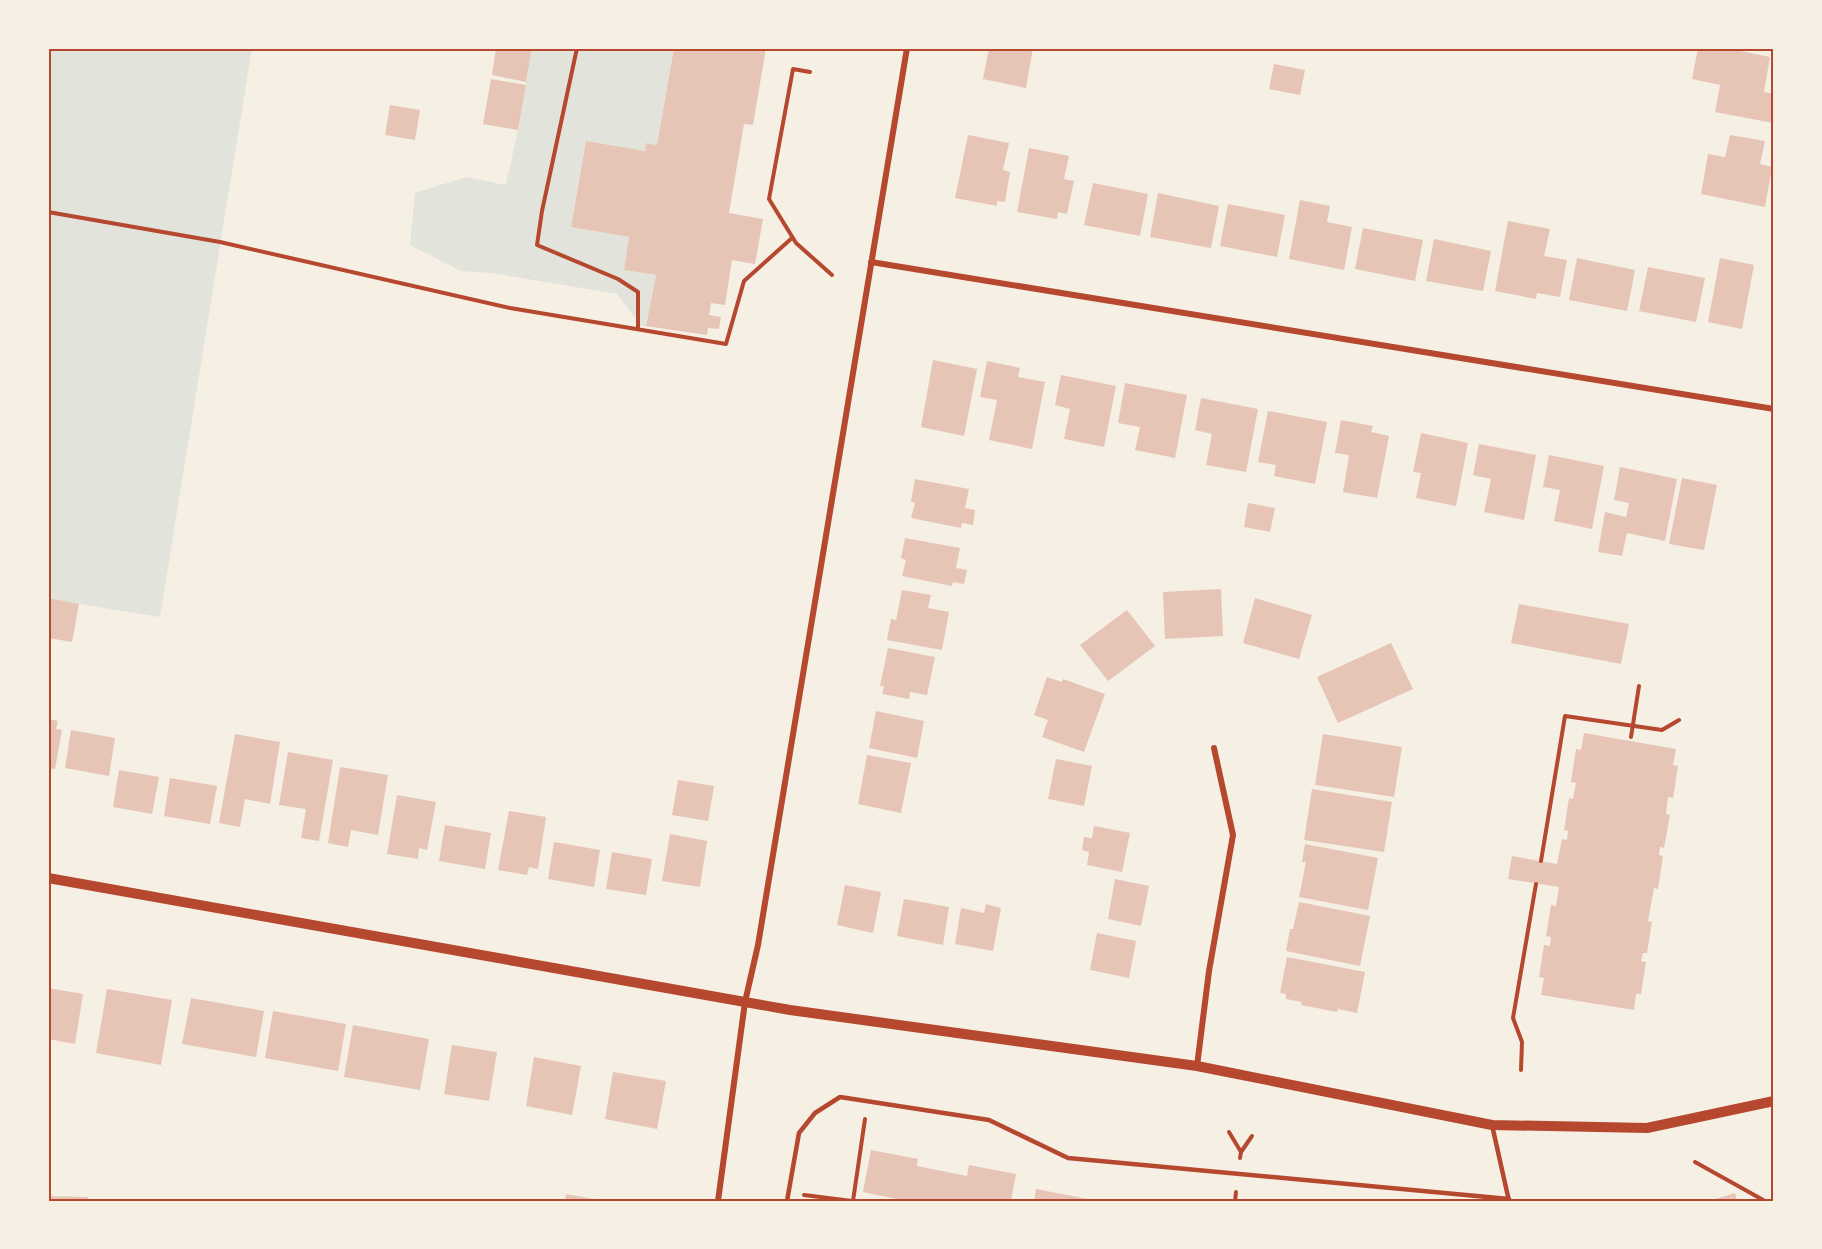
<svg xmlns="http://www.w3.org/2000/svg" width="1822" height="1249" font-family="Signika,sans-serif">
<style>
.green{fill:#e2e4dc}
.building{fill:#e6c5b7}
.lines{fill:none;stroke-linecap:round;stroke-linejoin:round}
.path{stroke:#b5482f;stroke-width:4}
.service{stroke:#b5482f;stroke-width:4.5}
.minor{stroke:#b5482f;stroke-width:6}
.tertiary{stroke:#b5482f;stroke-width:10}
.neatline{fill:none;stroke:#b5482f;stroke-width:2}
</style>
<rect width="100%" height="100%" fill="#f6efe4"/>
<g class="green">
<polygon points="48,48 252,48 160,617 48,599"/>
<polygon points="532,48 674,48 657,145 646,143 645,151 586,141 571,227 629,237 624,270 656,275 646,326 641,326 617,294 492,273 461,271 410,245 415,193 466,177 506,185 518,130"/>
</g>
<g class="building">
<polygon points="496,48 532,48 526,82 492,75"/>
<polygon points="674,48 766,48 753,125 744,124 729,213 763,219 755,264 732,260 725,305 711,303 709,315 721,317 719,329 708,328 707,335 646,326 656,275 624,270 629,237 571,227 586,141 645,151 646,143 657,145"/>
<polygon points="989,48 1033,48 1026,88 983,79"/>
<polygon points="1698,48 1725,48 1770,57 1764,92 1774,94 1773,123 1715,112 1720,85 1692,79"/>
<polygon points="1274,64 1305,70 1300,95 1269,89"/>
<polygon points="491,79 526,85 518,130 483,124"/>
<polygon points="390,105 420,110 415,140 385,135"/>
<polygon points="968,135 1009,143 1003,170 1010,172 1005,202 997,201 997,206 955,198"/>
<polygon points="1730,135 1765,141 1760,164 1772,167 1765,207 1701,194 1708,154 1725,157"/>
<polygon points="1029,148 1069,156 1064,179 1074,181 1067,214 1058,212 1057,219 1017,212"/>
<polygon points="1093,183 1148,194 1140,236 1084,225"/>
<polygon points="1158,193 1219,206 1211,248 1150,237"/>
<polygon points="1300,200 1330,206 1327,222 1352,227 1344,270 1289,259"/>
<polygon points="1228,204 1285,215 1277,257 1220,246"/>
<polygon points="1508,221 1550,229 1544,256 1567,260 1560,297 1537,293 1536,299 1495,291"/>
<polygon points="1363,228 1423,240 1415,281 1355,269"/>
<polygon points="1434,239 1491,251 1483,291 1426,281"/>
<polygon points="1577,258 1635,270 1627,311 1569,300"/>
<polygon points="1720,258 1754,265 1742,329 1708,322"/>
<polygon points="1648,267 1705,278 1696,322 1639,311"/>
<polygon points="933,360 977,369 964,436 921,427"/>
<polygon points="987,361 1020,368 1018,377 1045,382 1032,449 989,440 997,400 980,397"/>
<polygon points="1061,375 1116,386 1104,447 1064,439 1070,409 1055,405"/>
<polygon points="1125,383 1187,395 1175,458 1135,450 1140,427 1118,423"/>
<polygon points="1201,398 1258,409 1246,472 1206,465 1212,434 1195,430"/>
<polygon points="1268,411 1327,422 1315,484 1274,476 1276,465 1258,462"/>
<polygon points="1341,420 1373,426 1371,432 1389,436 1377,498 1343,492 1349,455 1335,453"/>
<polygon points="1421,433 1468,443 1456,506 1416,498 1421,473 1413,472"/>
<polygon points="1479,444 1536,455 1524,520 1484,512 1491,479 1473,475"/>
<polygon points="1549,455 1604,466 1592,529 1554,521 1560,490 1543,487"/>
<polygon points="1620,467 1677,479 1665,541 1627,533 1622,556 1598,552 1605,512 1626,517 1629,503 1614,500"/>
<polygon points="1682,478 1717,485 1704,550 1669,544"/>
<polygon points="915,479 969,489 965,508 975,510 973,525 962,523 961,528 911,518 915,503 911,501"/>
<polygon points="1248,503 1275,508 1270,532 1244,527"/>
<polygon points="905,538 960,548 956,568 967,570 964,584 953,582 952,586 902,576 906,560 901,558"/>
<polygon points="1221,589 1223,636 1165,639 1163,592"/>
<polygon points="902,590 931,595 928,608 949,612 942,650 887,640 891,619 896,620"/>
<polygon points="48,598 79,604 72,642 48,638"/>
<polygon points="1255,598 1312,615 1299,659 1243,643"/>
<polygon points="1519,604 1629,624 1621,664 1511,643"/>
<polygon points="1127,610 1155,646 1108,681 1080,645"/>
<polygon points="1391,643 1413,689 1338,723 1317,677"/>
<polygon points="888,648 935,657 927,695 910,692 909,699 882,694 884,686 880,686"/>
<polygon points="1047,677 1062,682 1063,679 1105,694 1084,752 1042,737 1048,720 1034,715"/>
<polygon points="876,711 924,721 917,758 869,748"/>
<polygon points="48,719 58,721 56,729 62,730 55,769 48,768"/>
<polygon points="71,730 115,738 109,776 65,768"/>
<polygon points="1584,733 1676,749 1673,765 1678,766 1673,798 1668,797 1666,814 1670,815 1664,848 1660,847 1659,855 1663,856 1658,889 1654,888 1648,921 1652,922 1647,953 1643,953 1641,961 1646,962 1641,994 1636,994 1634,1010 1541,995 1544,978 1539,977 1544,945 1550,946 1551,937 1546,936 1551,905 1556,906 1559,887 1508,879 1512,856 1557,864 1562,839 1567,840 1568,831 1564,830 1569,798 1573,799 1576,783 1571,782 1576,749 1581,750"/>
<polygon points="235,734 280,742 270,804 245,799 240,827 219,823"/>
<polygon points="1323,734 1402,747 1394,797 1315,785"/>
<polygon points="288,752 333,760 319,841 301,838 306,809 279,805"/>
<polygon points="867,755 911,763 901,813 858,804"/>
<polygon points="1056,759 1092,766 1084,806 1048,799"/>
<polygon points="340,767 388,775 378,835 351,830 348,847 328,843"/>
<polygon points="119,770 159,777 152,814 113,807"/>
<polygon points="170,778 217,786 210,824 164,816"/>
<polygon points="678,780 714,786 708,821 672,815"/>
<polygon points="1312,789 1392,802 1384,852 1304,840"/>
<polygon points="397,795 436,802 427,850 419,848 418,859 387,854"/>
<polygon points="509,811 546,817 538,869 529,867 527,875 498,870"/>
<polygon points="445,825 491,833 485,869 439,861"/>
<polygon points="1094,826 1130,833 1122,872 1087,865 1089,852 1082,850 1084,837 1092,838"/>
<polygon points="670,834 707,841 700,887 662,881"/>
<polygon points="554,842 600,850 594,887 548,879"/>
<polygon points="1305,844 1378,858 1368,910 1299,897 1306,862 1302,862"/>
<polygon points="612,852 652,859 646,895 606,889"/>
<polygon points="1115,879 1149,886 1141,926 1108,919"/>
<polygon points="845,885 881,892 873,933 837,925"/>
<polygon points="904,899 949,907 943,945 897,936"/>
<polygon points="1299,902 1370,916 1360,966 1286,951 1290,929 1293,929"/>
<polygon points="986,904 1001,908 993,951 955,944 961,908 984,913"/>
<polygon points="1097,933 1136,941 1129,978 1090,970"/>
<polygon points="1287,957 1365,972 1357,1013 1338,1009 1337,1012 1301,1005 1302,1002 1286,999 1286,994 1280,993"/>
<polygon points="48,988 83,994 75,1044 48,1039"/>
<polygon points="107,989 172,1000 161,1065 96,1053"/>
<polygon points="191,998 264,1011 256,1057 182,1044"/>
<polygon points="273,1011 346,1024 338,1071 265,1058"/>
<polygon points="353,1025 429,1039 420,1090 344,1077"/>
<polygon points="452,1045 497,1052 489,1101 444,1094"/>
<polygon points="534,1057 581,1066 572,1115 526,1106"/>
<polygon points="613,1072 666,1081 657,1129 605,1119"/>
<polygon points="871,1150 918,1159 917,1166 967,1176 969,1165 1016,1174 1011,1201 906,1201 863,1192"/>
<polygon points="1036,1189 1093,1200 1093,1201 1034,1201"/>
<polygon points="1735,1193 1737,1201 1712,1201 1712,1200"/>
<polygon points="566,1194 599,1200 598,1201 565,1201"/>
<polygon points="48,1196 88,1197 88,1201 48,1201"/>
</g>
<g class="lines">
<g class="path">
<polyline points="577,48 542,211 537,245 618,279 638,292 638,329"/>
<polyline points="810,72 793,69 769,199 796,243 832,275"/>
<polyline points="48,212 220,242 510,308 726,344 744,281 792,238"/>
<polyline points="1631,737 1639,686"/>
<polyline points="1541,861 1565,716 1662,730 1679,720"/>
<polyline points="1521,1070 1522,1042 1513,1018 1536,884"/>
<polyline points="1229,1132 1241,1152"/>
<polyline points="1240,1158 1241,1152 1252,1136"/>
<polyline points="1695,1162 1765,1201"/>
<polyline points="804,1195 852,1201"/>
<polyline points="853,1201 865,1119"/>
<polyline points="1235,1201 1236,1192"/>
</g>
<g class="service">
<polyline points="1492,1125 1509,1201"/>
<polyline points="787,1201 799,1133 815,1113 840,1097 989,1120 1068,1158 1509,1199"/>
</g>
<g class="minor">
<polyline points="871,262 1774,409"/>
<polyline points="1197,1066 1209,971 1233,835 1214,748"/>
<polyline points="718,1201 745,1002 758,945 907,48"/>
</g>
<polyline class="tertiary" points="48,878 790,1010 1197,1066 1492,1125 1647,1128 1774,1101"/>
</g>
<rect width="1822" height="1249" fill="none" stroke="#f6efe4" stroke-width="99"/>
<rect x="50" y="50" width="1722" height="1150" class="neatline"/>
</svg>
